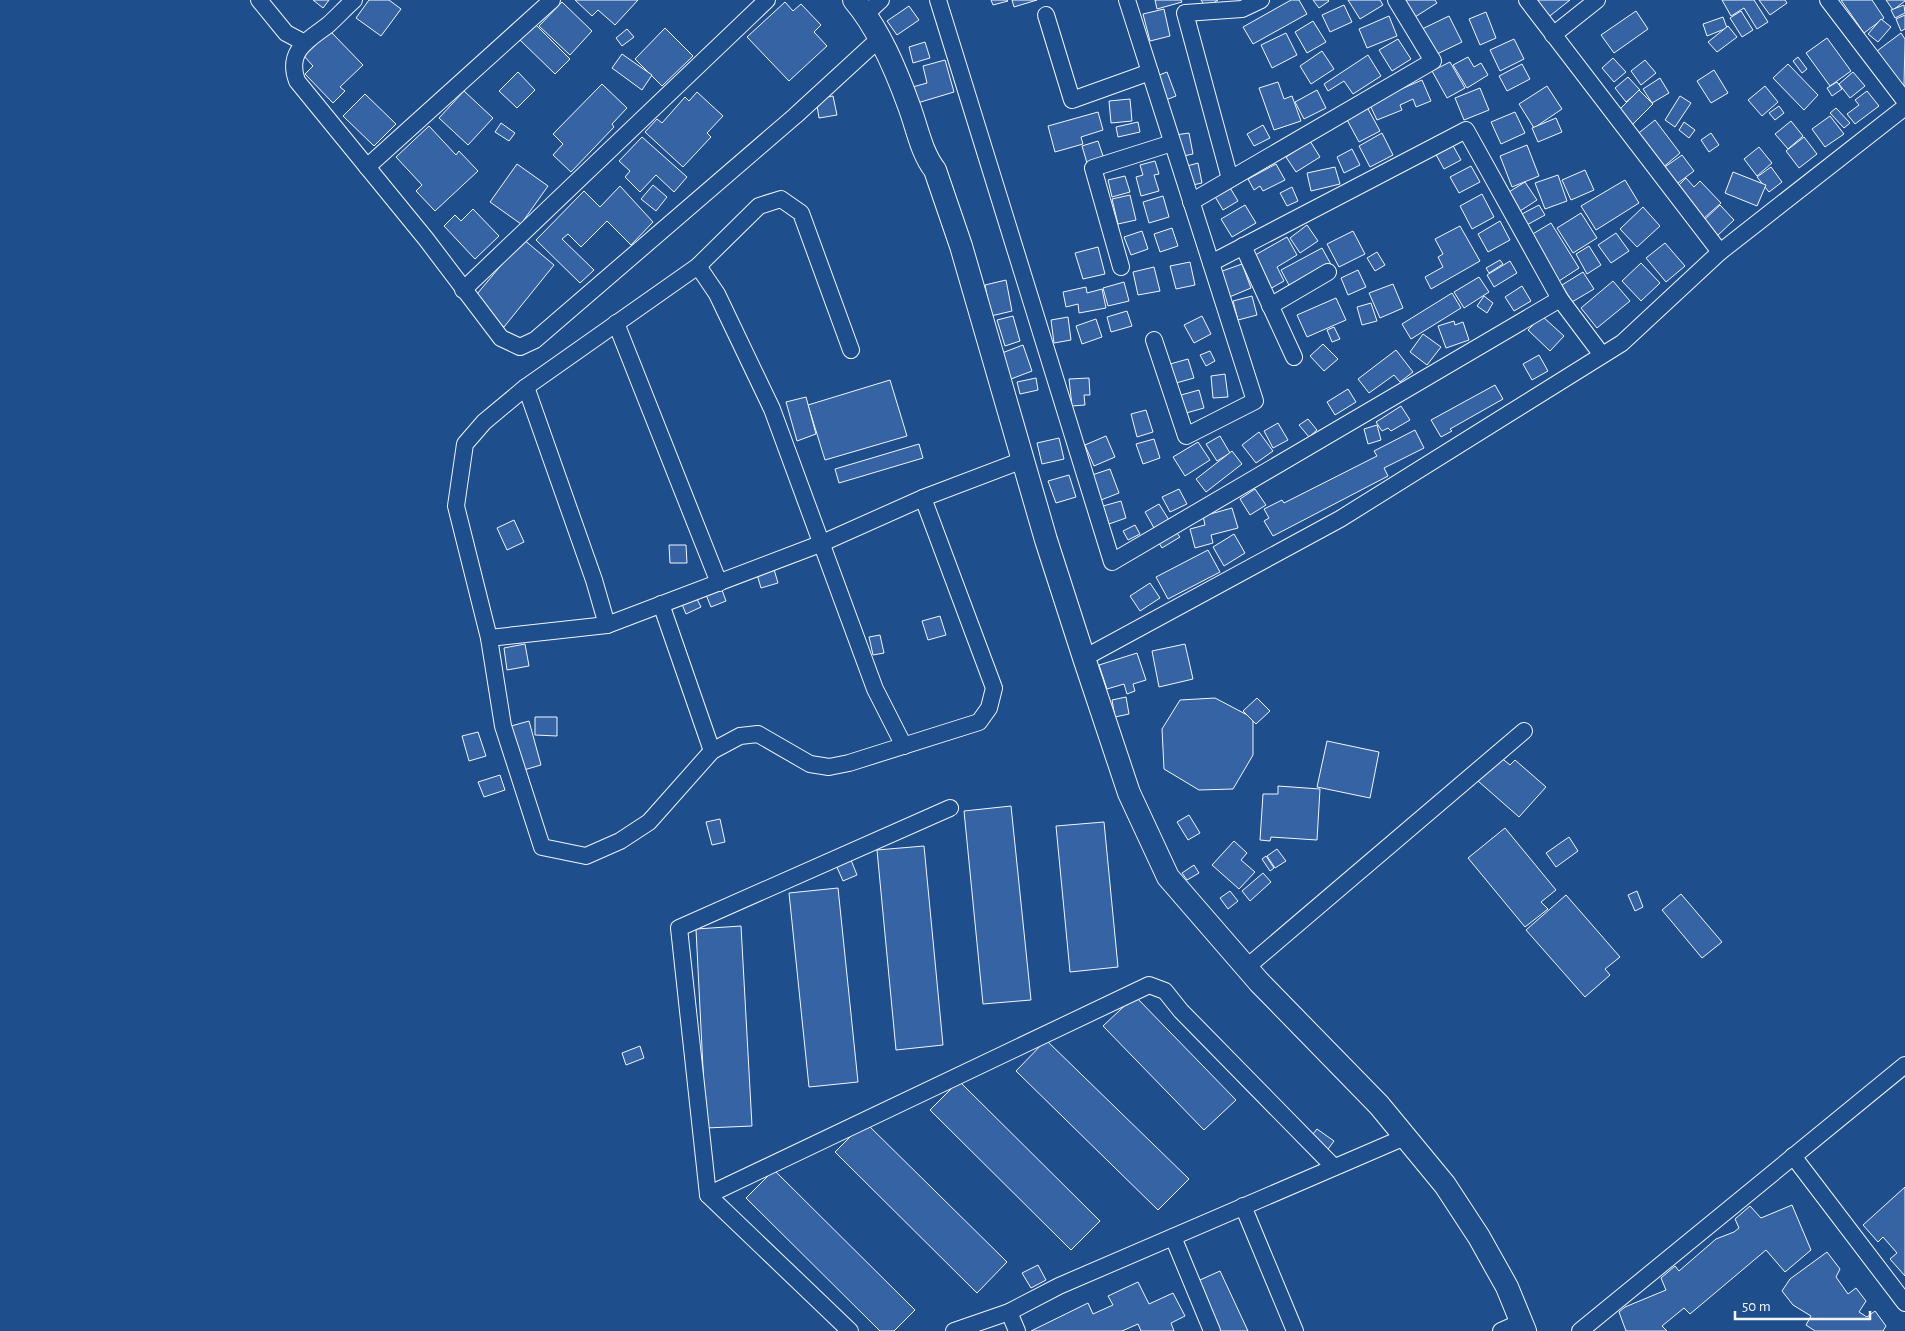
<svg xmlns="http://www.w3.org/2000/svg" width="1905" height="1331" font-family="'Alegreya Sans',sans-serif">
<style>
.building{fill:#3563a3;stroke:#f2f6ff}
.lines{fill:none;stroke-linecap:round;stroke-linejoin:round}
.street-casing{stroke:#f2f6ff;stroke-width:18}
.secondary-casing{stroke:#f2f6ff;stroke-width:24}
.street{stroke:#1f4e8c;stroke-width:16}
.secondary{stroke:#1f4e8c;stroke-width:22}
</style>
<rect width="100%" height="100%" fill="#1f4e8c"/>
<g class="building">
<polygon points="313,0 329,0 323,8"/>
<polygon points="369,0 389,0 401,9 381,36 356,18"/>
<polygon points="575,0 638,0 615,25 598,10 592,16"/>
<polygon points="991,0 1007,0 1008,1 993,5"/>
<polygon points="1012,0 1037,0 1014,7"/>
<polygon points="1155,0 1181,0 1182,2 1157,9"/>
<polygon points="1201,0 1218,0 1206,8"/>
<polygon points="1291,0 1299,0 1307,14 1253,44 1243,27"/>
<polygon points="1313,0 1328,0 1329,1 1319,8"/>
<polygon points="1348,0 1380,0 1383,5 1360,19"/>
<polygon points="1404,0 1435,0 1437,3 1415,17"/>
<polygon points="1531,0 1570,0 1546,19"/>
<polygon points="1722,0 1754,0 1768,22 1757,29 1744,8 1731,16"/>
<polygon points="1759,0 1785,0 1787,3 1770,15"/>
<polygon points="1841,0 1872,0 1884,18 1864,33"/>
<polygon points="1886,0 1905,0 1905,1 1893,10"/>
<polygon points="562,2 592,31 570,55 539,26"/>
<polygon points="785,2 793,11 801,4 821,25 814,32 827,46 789,81 747,37"/>
<polygon points="1344,5 1352,22 1330,32 1322,15"/>
<polygon points="1904,5 1905,13 1895,18 1891,10"/>
<polygon points="909,6 919,20 897,35 887,21"/>
<polygon points="1164,9 1170,36 1150,41 1143,14"/>
<polygon points="1636,11 1648,29 1614,53 1601,35"/>
<polygon points="1741,11 1753,30 1742,37 1730,18"/>
<polygon points="1486,12 1496,38 1480,45 1469,19"/>
<polygon points="1905,15 1905,29 1901,31 1896,19"/>
<polygon points="1389,16 1397,36 1367,48 1359,29"/>
<polygon points="1449,16 1462,42 1435,55 1422,29"/>
<polygon points="1723,17 1727,28 1707,36 1703,24"/>
<polygon points="1881,19 1891,27 1878,42 1868,34"/>
<polygon points="1313,21 1326,42 1307,53 1295,32"/>
<polygon points="535,24 570,59 555,74 520,40"/>
<polygon points="1728,26 1737,37 1717,52 1708,42"/>
<polygon points="665,28 693,56 662,86 635,59"/>
<polygon points="627,29 634,37 622,46 616,38"/>
<polygon points="330,31 363,65 340,87 345,91 333,103 305,74 313,66 304,56"/>
<polygon points="1286,33 1297,55 1272,68 1261,45"/>
<polygon points="1901,33 1905,39 1904,87 1877,51"/>
<polygon points="1827,38 1851,71 1830,86 1806,53"/>
<polygon points="1398,39 1411,59 1392,71 1379,50"/>
<polygon points="1514,39 1524,59 1500,71 1490,50"/>
<polygon points="925,42 930,58 913,63 909,47"/>
<polygon points="1322,51 1334,69 1311,84 1300,66"/>
<polygon points="622,54 652,75 642,90 612,68"/>
<polygon points="1368,55 1381,76 1353,94 1344,81 1328,91 1324,84"/>
<polygon points="1468,57 1474,67 1481,63 1488,75 1467,88 1453,65"/>
<polygon points="1798,57 1807,69 1802,73 1793,61"/>
<polygon points="1613,58 1626,72 1614,82 1602,68"/>
<polygon points="945,60 954,92 914,104 909,88 927,83 923,66"/>
<polygon points="1645,60 1656,73 1641,85 1631,71"/>
<polygon points="1450,62 1465,88 1447,98 1432,71"/>
<polygon points="1522,64 1530,79 1507,91 1499,76"/>
<polygon points="1788,64 1818,95 1804,110 1773,78"/>
<polygon points="1714,70 1728,93 1711,103 1697,81"/>
<polygon points="518,72 535,90 517,108 499,91"/>
<polygon points="1167,72 1176,96 1163,101 1154,77"/>
<polygon points="1853,72 1865,86 1850,98 1839,84"/>
<polygon points="1628,77 1640,90 1626,102 1615,88"/>
<polygon points="1660,78 1669,93 1652,103 1643,89"/>
<polygon points="1422,80 1431,101 1416,107 1413,99 1400,105 1402,110 1377,120 1369,103"/>
<polygon points="1278,82 1284,99 1292,96 1301,121 1274,130 1259,88"/>
<polygon points="1837,82 1842,89 1832,96 1827,88"/>
<polygon points="602,84 627,108 612,124 614,127 571,172 553,155 563,144 553,134"/>
<polygon points="1547,86 1562,109 1534,128 1519,104"/>
<polygon points="1765,86 1778,102 1762,116 1748,100"/>
<polygon points="1480,88 1489,110 1464,120 1455,98"/>
<polygon points="1317,90 1326,108 1304,119 1295,102"/>
<polygon points="1639,90 1653,104 1631,126 1617,112"/>
<polygon points="464,91 493,118 468,145 439,118"/>
<polygon points="1867,91 1879,106 1855,124 1847,114 1859,105 1855,100"/>
<polygon points="697,92 723,116 707,133 711,137 683,167 645,132 657,119 662,123 685,97 689,101"/>
<polygon points="365,94 396,124 374,146 343,116"/>
<polygon points="833,96 837,115 819,118 816,99"/>
<polygon points="1680,96 1691,103 1675,127 1665,120"/>
<polygon points="1130,99 1132,121 1111,123 1109,101"/>
<polygon points="1779,106 1784,113 1775,120 1769,113"/>
<polygon points="1367,107 1380,131 1359,142 1346,118"/>
<polygon points="1836,108 1850,123 1844,128 1830,113"/>
<polygon points="1098,112 1103,130 1081,137 1083,144 1055,152 1048,126"/>
<polygon points="1515,112 1525,133 1501,144 1491,122"/>
<polygon points="1830,116 1844,134 1825,147 1812,129"/>
<polygon points="1556,118 1562,132 1538,142 1532,128"/>
<polygon points="1655,120 1680,153 1661,169 1635,136"/>
<polygon points="1791,121 1803,136 1788,149 1775,134"/>
<polygon points="1138,122 1140,132 1118,137 1116,127"/>
<polygon points="1684,122 1695,130 1689,138 1679,130"/>
<polygon points="501,123 515,133 509,141 495,132"/>
<polygon points="1263,125 1270,138 1254,146 1247,134"/>
<polygon points="429,126 456,155 459,151 478,171 435,211 416,191 422,185 396,157"/>
<polygon points="1189,133 1193,154 1179,157 1175,135"/>
<polygon points="1382,133 1393,155 1370,167 1359,146"/>
<polygon points="1711,133 1719,145 1709,152 1701,140"/>
<polygon points="642,137 687,177 674,192 656,175 640,192 625,177 630,171 619,161"/>
<polygon points="1804,137 1817,154 1799,168 1786,151"/>
<polygon points="1098,141 1104,159 1087,163 1082,146"/>
<polygon points="1310,141 1320,157 1296,172 1286,157"/>
<polygon points="1451,142 1461,160 1444,169 1434,151"/>
<polygon points="1527,145 1539,176 1512,187 1500,156"/>
<polygon points="1759,147 1772,163 1757,176 1744,159"/>
<polygon points="1352,149 1360,165 1344,173 1337,157"/>
<polygon points="1682,155 1694,171 1674,186 1662,169"/>
<polygon points="1155,161 1159,174 1154,175 1159,191 1141,196 1136,177 1143,175 1140,165"/>
<polygon points="1198,163 1202,183 1188,186 1183,167"/>
<polygon points="517,164 548,186 521,224 490,202"/>
<polygon points="1276,164 1285,180 1263,191 1260,186 1254,190 1248,179"/>
<polygon points="1471,166 1480,182 1459,193 1450,177"/>
<polygon points="1335,167 1340,184 1311,191 1307,173"/>
<polygon points="1771,167 1782,182 1769,192 1757,177"/>
<polygon points="1585,170 1594,190 1571,200 1562,180"/>
<polygon points="1733,172 1766,185 1757,206 1725,193"/>
<polygon points="1558,175 1567,201 1545,209 1535,183"/>
<polygon points="1125,176 1130,192 1112,197 1108,180"/>
<polygon points="1686,178 1694,187 1700,181 1721,203 1703,219 1675,189"/>
<polygon points="1625,180 1639,203 1596,230 1581,206"/>
<polygon points="1525,182 1537,200 1517,213 1504,195"/>
<polygon points="653,185 667,197 656,211 641,199"/>
<polygon points="620,186 653,222 631,245 607,221 581,247 568,234 562,239 594,270 580,283 536,240 584,191 600,207"/>
<polygon points="1229,186 1238,201 1223,210 1214,195"/>
<polygon points="1292,187 1298,201 1287,206 1280,193"/>
<polygon points="1482,194 1494,217 1472,229 1460,206"/>
<polygon points="1130,195 1136,220 1118,224 1112,199"/>
<polygon points="1163,196 1169,217 1149,223 1143,202"/>
<polygon points="1245,205 1256,223 1232,237 1221,219"/>
<polygon points="1539,205 1545,215 1525,226 1520,215"/>
<polygon points="1720,205 1734,220 1716,237 1702,222"/>
<polygon points="1643,207 1660,226 1637,247 1620,229"/>
<polygon points="473,209 499,236 475,259 444,226 455,215 461,221"/>
<polygon points="1581,213 1597,238 1573,253 1557,228"/>
<polygon points="1500,221 1510,240 1488,252 1478,234"/>
<polygon points="1551,223 1579,268 1559,281 1531,235"/>
<polygon points="1307,225 1318,241 1300,253 1290,238"/>
<polygon points="1460,226 1480,261 1431,289 1425,277 1443,267 1438,257 1443,254 1435,239"/>
<polygon points="1172,228 1178,246 1160,252 1154,234"/>
<polygon points="1142,231 1148,249 1131,255 1124,237"/>
<polygon points="1353,231 1365,254 1339,267 1327,244"/>
<polygon points="1616,233 1629,251 1611,263 1598,245"/>
<polygon points="1287,237 1297,255 1277,267 1284,281 1268,290 1250,258"/>
<polygon points="523,239 554,265 504,327 472,300"/>
<polygon points="1665,243 1685,266 1666,282 1646,258"/>
<polygon points="1589,246 1601,265 1587,274 1576,254"/>
<polygon points="1098,247 1105,274 1083,279 1075,253"/>
<polygon points="1322,248 1333,268 1291,289 1281,270"/>
<polygon points="1377,252 1385,265 1375,271 1367,258"/>
<polygon points="1500,260 1503,264 1489,273 1486,268"/>
<polygon points="1510,261 1517,273 1494,287 1487,275"/>
<polygon points="1190,262 1195,285 1176,289 1170,266"/>
<polygon points="1641,263 1660,283 1641,301 1622,281"/>
<polygon points="1242,264 1251,288 1227,298 1217,273"/>
<polygon points="1154,267 1160,291 1138,295 1133,272"/>
<polygon points="1358,270 1366,287 1348,295 1341,278"/>
<polygon points="1583,272 1594,289 1572,302 1562,285"/>
<polygon points="1479,277 1489,292 1464,308 1454,292"/>
<polygon points="1006,280 1012,311 991,316 985,285"/>
<polygon points="1613,281 1630,301 1597,328 1581,308"/>
<polygon points="1124,282 1129,301 1108,306 1103,288"/>
<polygon points="1393,284 1403,308 1380,318 1369,293"/>
<polygon points="1522,286 1531,301 1514,311 1505,297"/>
<polygon points="1086,287 1087,293 1102,289 1106,308 1079,313 1078,304 1066,307 1063,292"/>
<polygon points="1452,293 1461,308 1411,339 1402,324"/>
<polygon points="1252,296 1257,315 1238,320 1233,301"/>
<polygon points="1484,296 1493,303 1487,313 1477,306"/>
<polygon points="1336,298 1346,320 1307,337 1297,315"/>
<polygon points="1371,303 1377,321 1362,325 1357,307"/>
<polygon points="1127,311 1132,326 1111,332 1107,317"/>
<polygon points="1013,316 1020,341 1005,346 997,320"/>
<polygon points="1202,316 1211,334 1194,343 1184,325"/>
<polygon points="1542,316 1564,336 1550,351 1528,330"/>
<polygon points="1068,317 1071,340 1054,343 1051,320"/>
<polygon points="1096,319 1102,337 1082,344 1076,326"/>
<polygon points="1454,321 1455,325 1463,322 1469,340 1446,348 1438,326"/>
<polygon points="1334,327 1340,339 1332,342 1327,330"/>
<polygon points="1423,334 1441,347 1427,365 1410,352"/>
<polygon points="1323,344 1338,359 1324,371 1310,356"/>
<polygon points="1023,345 1032,371 1011,379 1002,353"/>
<polygon points="1396,350 1413,372 1400,382 1394,375 1369,393 1358,379"/>
<polygon points="1210,351 1215,361 1206,366 1200,355"/>
<polygon points="1539,355 1548,371 1532,380 1523,364"/>
<polygon points="1188,359 1194,378 1176,383 1170,364"/>
<polygon points="1225,374 1228,397 1213,398 1211,376"/>
<polygon points="1036,378 1038,390 1020,394 1017,382"/>
<polygon points="1089,378 1090,395 1084,395 1085,405 1072,406 1069,379"/>
<polygon points="890,380 907,436 825,460 808,405"/>
<polygon points="1495,385 1503,399 1450,429 1452,431 1441,437 1431,420"/>
<polygon points="1348,389 1356,402 1335,415 1327,402"/>
<polygon points="1199,390 1204,408 1186,413 1181,395"/>
<polygon points="806,397 816,434 797,441 786,402"/>
<polygon points="1401,406 1410,420 1391,431 1388,428 1382,431 1376,422"/>
<polygon points="1146,410 1153,432 1137,437 1131,414"/>
<polygon points="1308,419 1317,430 1309,437 1299,425"/>
<polygon points="1278,423 1288,440 1273,448 1264,431"/>
<polygon points="1377,425 1381,440 1368,444 1364,429"/>
<polygon points="1415,430 1424,448 1384,468 1388,476 1273,536 1264,521 1269,518 1264,509 1282,500 1284,503 1377,456 1374,451"/>
<polygon points="1259,432 1273,451 1256,463 1242,445"/>
<polygon points="1106,436 1115,457 1094,466 1085,445"/>
<polygon points="1220,436 1230,453 1217,461 1206,444"/>
<polygon points="1059,438 1064,459 1042,464 1037,443"/>
<polygon points="1154,439 1160,458 1143,464 1136,444"/>
<polygon points="1198,442 1210,460 1185,476 1173,457"/>
<polygon points="919,444 923,458 839,483 835,469"/>
<polygon points="1232,451 1242,464 1206,492 1196,479"/>
<polygon points="1110,469 1119,493 1101,500 1092,475"/>
<polygon points="1069,475 1076,497 1056,503 1048,481"/>
<polygon points="1179,489 1187,504 1170,512 1162,497"/>
<polygon points="1255,489 1266,505 1250,515 1240,499"/>
<polygon points="1121,501 1126,518 1109,524 1103,506"/>
<polygon points="1159,504 1169,520 1154,528 1145,512"/>
<polygon points="1232,508 1238,528 1211,535 1213,543 1195,548 1190,529 1205,525 1203,516"/>
<polygon points="514,520 524,542 507,550 497,528"/>
<polygon points="1135,525 1140,534 1128,540 1123,531"/>
<polygon points="1176,532 1180,537 1162,548 1159,543"/>
<polygon points="1234,534 1245,553 1224,566 1213,547"/>
<polygon points="669,545 686,545 687,563 670,563"/>
<polygon points="1208,550 1220,572 1168,599 1156,577"/>
<polygon points="773,566 778,583 761,588 756,571"/>
<polygon points="718,579 726,601 711,607 702,585"/>
<polygon points="1150,583 1160,598 1140,611 1130,596"/>
<polygon points="693,591 701,607 686,614 679,597"/>
<polygon points="940,616 946,635 928,640 922,621"/>
<polygon points="880,635 884,653 873,655 869,637"/>
<polygon points="525,644 529,666 507,670 504,648"/>
<polygon points="1185,644 1193,679 1159,687 1152,651"/>
<polygon points="1137,653 1146,680 1133,684 1135,691 1127,694 1124,684 1107,689 1099,665"/>
<polygon points="1126,697 1129,714 1115,717 1112,700"/>
<polygon points="1215,698 1253,718 1253,755 1233,789 1199,790 1164,769 1162,729 1180,700"/>
<polygon points="1257,698 1270,711 1256,724 1243,711"/>
<polygon points="535,717 557,717 557,736 535,735"/>
<polygon points="529,721 541,765 517,772 504,728"/>
<polygon points="478,732 486,756 469,761 462,736"/>
<polygon points="1327,741 1379,752 1370,798 1317,787"/>
<polygon points="1499,756 1510,765 1515,760 1546,787 1519,817 1478,781"/>
<polygon points="500,775 505,790 484,797 478,782"/>
<polygon points="1278,786 1320,789 1317,840 1271,837 1270,841 1260,840 1263,794 1278,794"/>
<polygon points="1011,806 1031,1000 983,1004 964,811"/>
<polygon points="1189,815 1200,833 1188,840 1177,822"/>
<polygon points="720,819 725,842 712,845 706,822"/>
<polygon points="1104,822 1118,967 1070,972 1056,826"/>
<polygon points="1505,828 1556,890 1541,902 1548,909 1525,927 1468,858"/>
<polygon points="1569,837 1578,851 1556,867 1546,853"/>
<polygon points="1234,841 1247,853 1241,860 1255,872 1239,889 1212,865"/>
<polygon points="924,846 943,1045 896,1050 877,850"/>
<polygon points="1277,849 1286,861 1275,868 1267,856"/>
<polygon points="1266,856 1274,868 1270,871 1262,859"/>
<polygon points="851,860 857,875 843,881 836,865"/>
<polygon points="1194,865 1199,873 1187,880 1182,873"/>
<polygon points="1263,873 1271,882 1250,901 1242,891"/>
<polygon points="838,888 858,1082 809,1087 789,893"/>
<polygon points="1230,891 1238,901 1228,909 1220,898"/>
<polygon points="1637,891 1643,907 1635,911 1628,895"/>
<polygon points="1681,894 1722,942 1702,958 1662,910"/>
<polygon points="1566,895 1620,957 1605,969 1610,975 1585,997 1526,930"/>
<polygon points="741,926 752,1126 706,1128 696,929"/>
<polygon points="1135,996 1236,1100 1204,1130 1103,1026"/>
<polygon points="1046,1040 1189,1179 1158,1210 1016,1071"/>
<polygon points="640,1046 644,1058 626,1065 622,1053"/>
<polygon points="959,1081 1100,1221 1071,1250 930,1110"/>
<polygon points="865,1122 1007,1262 977,1293 835,1152"/>
<polygon points="1317,1129 1334,1141 1326,1152 1309,1139"/>
<polygon points="774,1170 915,1310 894,1331 880,1331 746,1198"/>
<polygon points="1905,1187 1905,1276 1890,1259 1897,1253 1883,1237 1878,1242 1863,1225"/>
<polygon points="1792,1205 1811,1250 1785,1272 1766,1250 1690,1314 1684,1308 1662,1326 1667,1331 1626,1331 1619,1312 1625,1307 1666,1290 1661,1278 1675,1266 1679,1271 1716,1239 1734,1232 1739,1228 1735,1219 1750,1206 1761,1218"/>
<polygon points="1827,1252 1840,1269 1836,1277 1848,1294 1856,1288 1866,1301 1859,1312 1867,1317 1875,1311 1886,1326 1883,1331 1815,1331 1806,1325 1811,1316 1793,1305 1782,1291 1790,1279"/>
<polygon points="1038,1265 1046,1280 1031,1288 1022,1273"/>
<polygon points="1220,1271 1248,1331 1213,1331 1191,1284"/>
<polygon points="1138,1282 1149,1304 1173,1293 1185,1316 1171,1323 1174,1331 1141,1331 1138,1324 1122,1331 1031,1331 1088,1303 1093,1314 1113,1305 1108,1296"/>
</g>
<g class="lines">
<g class="street-casing">
<g id="street">
<polyline points="259,0 286,33 303,42"/>
<path d="M354,0C345,8 337,17 328,25C308,40 286,51 297,81L426,239L501,338L520,347L535,340L795,116L880,38"/>
<polyline points="938,0 1112,562 1560,299"/>
<polyline points="1127,0 1255,401 1186,436 1154,340"/>
<polyline points="1527,0 1720,252"/>
<polyline points="1828,0 1905,101"/>
<polyline points="866,14 881,0"/>
<polyline points="1046,15 1072,100 1150,72"/>
<polyline points="1553,35 1597,0"/>
<polyline points="367,167 552,0"/>
<polyline points="1230,179 1185,13 1242,9 1261,0"/>
<polyline points="1191,202 1433,61 1396,0"/>
<polyline points="1243,246 1294,357"/>
<polyline points="1211,263 1466,130 1560,299 1602,355"/>
<polyline points="698,266 717,294 772,409 875,689 904,746"/>
<polyline points="1121,267 1093,168 1172,143"/>
<polyline points="463,290 767,0"/>
<polyline points="1270,306 1328,272"/>
<polyline points="616,323 719,583"/>
<polyline points="851,350 801,213 781,199 759,206 698,266 526,387 484,422 465,444 456,506 489,638 503,726 542,847 586,856 620,841 649,822 712,751 740,736 758,734 810,764 829,767 849,763 979,722 989,708 994,688 923,498"/>
<polyline points="526,387 594,580 607,625"/>
<polyline points="661,604 712,751"/>
<polyline points="489,638 607,625 820,544 923,498 1023,460"/>
<polyline points="1084,658 1340,519 1622,343 1720,252 1905,107"/>
<polyline points="1247,967 1524,731"/>
<polyline points="1793,1156 1905,1303"/>
<polyline points="708,1195 679,928 950,808"/>
<polyline points="1243,1206 1295,1331"/>
<polyline points="1173,1237 1212,1331"/>
<polyline points="1009,1312 1017,1331"/>
<polyline points="850,1331 708,1195 1149,985 1165,991 1181,1011 1334,1167"/>
<polyline points="954,1331 1009,1312 1059,1286 1405,1137"/>
<polyline points="1501,1331 1521,1322"/>
<polyline points="1580,1331 1905,1065"/>
</g>
</g>
<g class="secondary-casing">
<path id="secondary" d="M854,0C879,29 896,70 909,106C917,127 921,152 935,170L961,246L1046,540L1084,658L1129,793L1168,877L1259,982L1379,1105L1445,1185L1479,1237L1507,1287L1525,1331"/>
</g>
<use href="#street" class="street"/>
<use href="#secondary" class="secondary"/>
</g>
<path d="M1735 1311v8h135v-8" fill="none" stroke="#f2f6ff" stroke-width="2.5"/>
<text x="1742" y="1311" font-size="15" fill="#f2f6ff" stroke="#1f4e8c" stroke-width="4" paint-order="stroke">50 m</text>
</svg>
